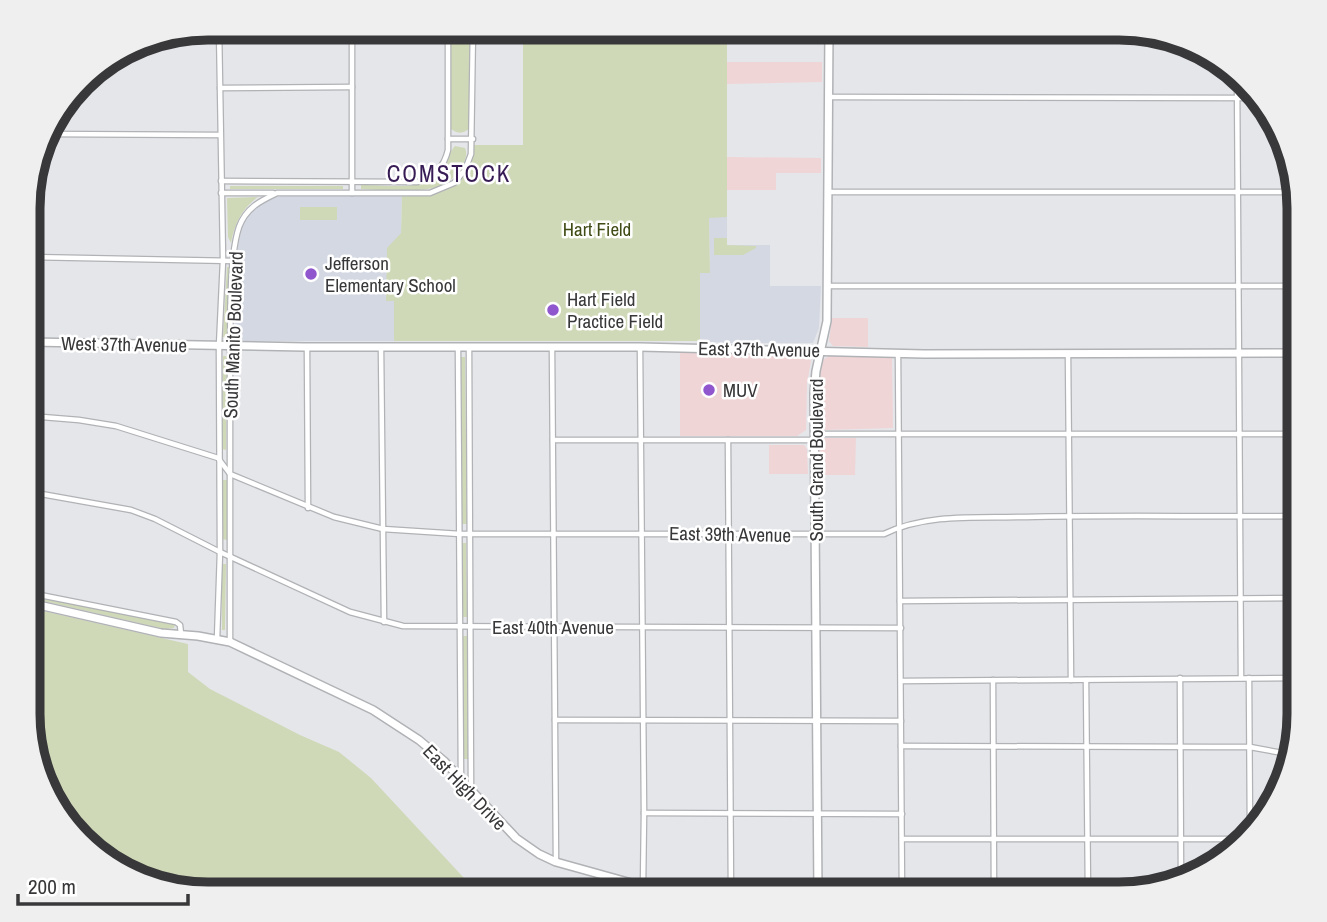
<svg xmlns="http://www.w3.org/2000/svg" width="1327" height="922" font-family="'Archivo Narrow',sans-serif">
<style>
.commercial{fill:#f0d5d6}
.built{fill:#d4d8e3}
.green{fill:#cfd9b8}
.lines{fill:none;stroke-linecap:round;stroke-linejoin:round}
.street-casing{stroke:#b0b2b5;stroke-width:7}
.secondary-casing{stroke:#b0b2b5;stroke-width:10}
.street{stroke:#fff;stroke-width:4.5}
.secondary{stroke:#fff;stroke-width:7}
.poi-dot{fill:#8f56cd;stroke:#fff;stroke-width:2.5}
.labels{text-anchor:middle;stroke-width:5;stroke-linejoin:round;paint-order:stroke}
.park-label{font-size:19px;fill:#404c16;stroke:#fff}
.poi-label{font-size:19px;fill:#38383a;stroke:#fff;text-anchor:start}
.street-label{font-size:19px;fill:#38383a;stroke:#fff}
.quarter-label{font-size:23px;letter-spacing:2px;fill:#371b54;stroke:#fff}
.rim{fill:none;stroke:#38383a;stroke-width:9}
</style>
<rect width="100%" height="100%" fill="#e5e6ea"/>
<g class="commercial">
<polygon points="727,62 822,62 822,82 727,84"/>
<polygon points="727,157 821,158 821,173 776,173 776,190 727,190"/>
<polygon points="832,318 868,318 868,347 833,346 829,341"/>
<polygon points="680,352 807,355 811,361 807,384 806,430 797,436 680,436"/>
<polygon points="830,355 892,357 893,428 824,430 820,428 819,382 823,360"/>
<polygon points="823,438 856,438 855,475 819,475 819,442"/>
<polygon points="769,445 804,445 807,449 808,474 769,474"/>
</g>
<g class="built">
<polygon points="281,196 402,196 401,233 387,301 394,301 394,341 241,341 234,337 238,246 241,227 254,208 266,200"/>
<polygon points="709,217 727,217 727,245 770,245 770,286 821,286 819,328 813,343 727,343 700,341 700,272 710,272"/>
</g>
<g class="green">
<path d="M451,28H470V128C463,134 458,134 451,129Z"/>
<path d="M523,28H727V217L709,218L710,273H700V341H394V301H386L387,248L401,233L402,196C440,197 470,189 474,145H523Z"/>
<path d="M455,146L465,148C468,155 465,161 461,168C446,193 419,190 395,190C383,190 372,190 361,189V185H364C389,185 425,192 443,170C448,162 449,152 455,146Z"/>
<rect x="230" y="186" width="113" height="3"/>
<path d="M258,197C241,210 235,223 231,243L228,237L227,198Z"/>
<rect x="300" y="207" width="37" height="13"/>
<polygon points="714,238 727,238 727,245 756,246 756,248 743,255 714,255"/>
<polygon points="227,267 230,267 227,337 223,337"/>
<polygon points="223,356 227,356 226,450 222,449"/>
<polygon points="461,357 465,357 467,524 462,524"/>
<polygon points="222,480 227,480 227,540 222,539"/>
<polygon points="462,543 466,543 467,617 463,617"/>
<polygon points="222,564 226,564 225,630 222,630"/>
<polygon points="30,595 175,625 174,628 165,629 30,598"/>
<polygon points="30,608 188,644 188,672 210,689 300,735 339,752 371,778 464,878 498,894 197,894 99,857 52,803 30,737"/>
<polygon points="463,636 467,636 468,759 464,759"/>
</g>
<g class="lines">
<g class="street-casing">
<g id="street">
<polyline points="352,28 352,193"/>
<polyline points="1237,76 1241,678"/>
<polyline points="220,88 352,87"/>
<polyline points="829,97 1255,98"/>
<polyline points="47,134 220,135"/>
<polyline points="448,139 473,139"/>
<path d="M221,181L417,182C434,178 444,167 448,150V28"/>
<polyline points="829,192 1297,192"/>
<polyline points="221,193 273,193"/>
<polyline points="30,257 234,261"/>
<polyline points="828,286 1299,286"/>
<polyline points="458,347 461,779"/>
<polyline points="469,347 471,790"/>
<polyline points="640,347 644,813 643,886"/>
<polyline points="307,348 308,508"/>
<polyline points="381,348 384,622"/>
<polyline points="552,348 556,862"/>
<polyline points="898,353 902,894"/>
<polyline points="1068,354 1071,680"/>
<path d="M30,416L79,420L116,426L218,458L230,474L334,517L383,529L460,534H884C927,513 979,518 1026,517C1117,515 1208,517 1299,516"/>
<polyline points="814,434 1299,434"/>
<polyline points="553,440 814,440"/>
<polyline points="728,440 731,894"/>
<polyline points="30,492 131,510 155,519 220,552 350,612 403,626 901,628"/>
<polyline points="30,593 176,622 180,625 181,634"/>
<polyline points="900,601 1299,598"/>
<polyline points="217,639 220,552 219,346 223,260 219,28"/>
<path d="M230,642C230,550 230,457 230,365C231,329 228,260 239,227C246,208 260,201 277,193H430L454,183L465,170L471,154L473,28"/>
<polyline points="1180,678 1181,879"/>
<polyline points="1249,678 1250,833"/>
<polyline points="993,680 994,894"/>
<polyline points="1086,680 1088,894"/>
<polyline points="901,681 1299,678"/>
<polyline points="555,720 901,721"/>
<polyline points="901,746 1212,747 1250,747 1288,754"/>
<polyline points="644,813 902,814"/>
<polyline points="902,839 1243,839"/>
</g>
</g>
<g class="secondary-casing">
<g id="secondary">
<polyline points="30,342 304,347 640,347 924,354 1299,353"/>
<polyline points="30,603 161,633 198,636 230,642 373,710 419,740 444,761 516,838 539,854 556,862 671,894"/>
<polyline points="818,894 814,393 816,371 827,321 829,28"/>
</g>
</g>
<use href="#street" class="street"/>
<use href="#secondary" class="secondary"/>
</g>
<g class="poi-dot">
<circle cx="311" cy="274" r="7"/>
<circle cx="553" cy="310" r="7"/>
<circle cx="709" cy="390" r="7"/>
</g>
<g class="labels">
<g class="park-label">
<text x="597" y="236">Hart Field</text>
</g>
<g class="poi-label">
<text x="325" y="270">Jefferson<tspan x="325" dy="22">Elementary School</tspan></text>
<text x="567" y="306">Hart Field<tspan x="567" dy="22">Practice Field</tspan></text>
<text x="723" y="397">MUV</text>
</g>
<g class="street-label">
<text transform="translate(233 335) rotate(-88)" y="7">South Manito Boulevard</text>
<text transform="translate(124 344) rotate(1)" y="7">West 37th Avenue</text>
<text transform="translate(759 349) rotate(1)" y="7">East 37th Avenue</text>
<text transform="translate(816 460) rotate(-90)" y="7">South Grand Boulevard</text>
<text transform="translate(730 534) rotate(1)" y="7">East 39th Avenue</text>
<text x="553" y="634">East 40th Avenue</text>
<text transform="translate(465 787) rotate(46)" y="7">East High Drive</text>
</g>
<g class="quarter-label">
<text x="449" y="182">COMSTOCK</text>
</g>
</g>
<path d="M0 0H1327V922H0ZM208 40H1119A168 168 0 0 1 1287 208V714A168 168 0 0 1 1119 882H208A168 168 0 0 1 40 714V208A168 168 0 0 1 208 40Z" fill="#efefef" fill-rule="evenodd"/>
<path class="rim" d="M208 40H1119A168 168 0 0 1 1287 208V714A168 168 0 0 1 1119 882H208A168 168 0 0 1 40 714V208A168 168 0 0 1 208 40Z"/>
<path d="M18 894v10h170v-10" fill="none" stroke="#38383a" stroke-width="3.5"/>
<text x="28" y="894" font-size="21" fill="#38383a" stroke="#ffffff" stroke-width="5" paint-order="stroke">200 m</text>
</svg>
